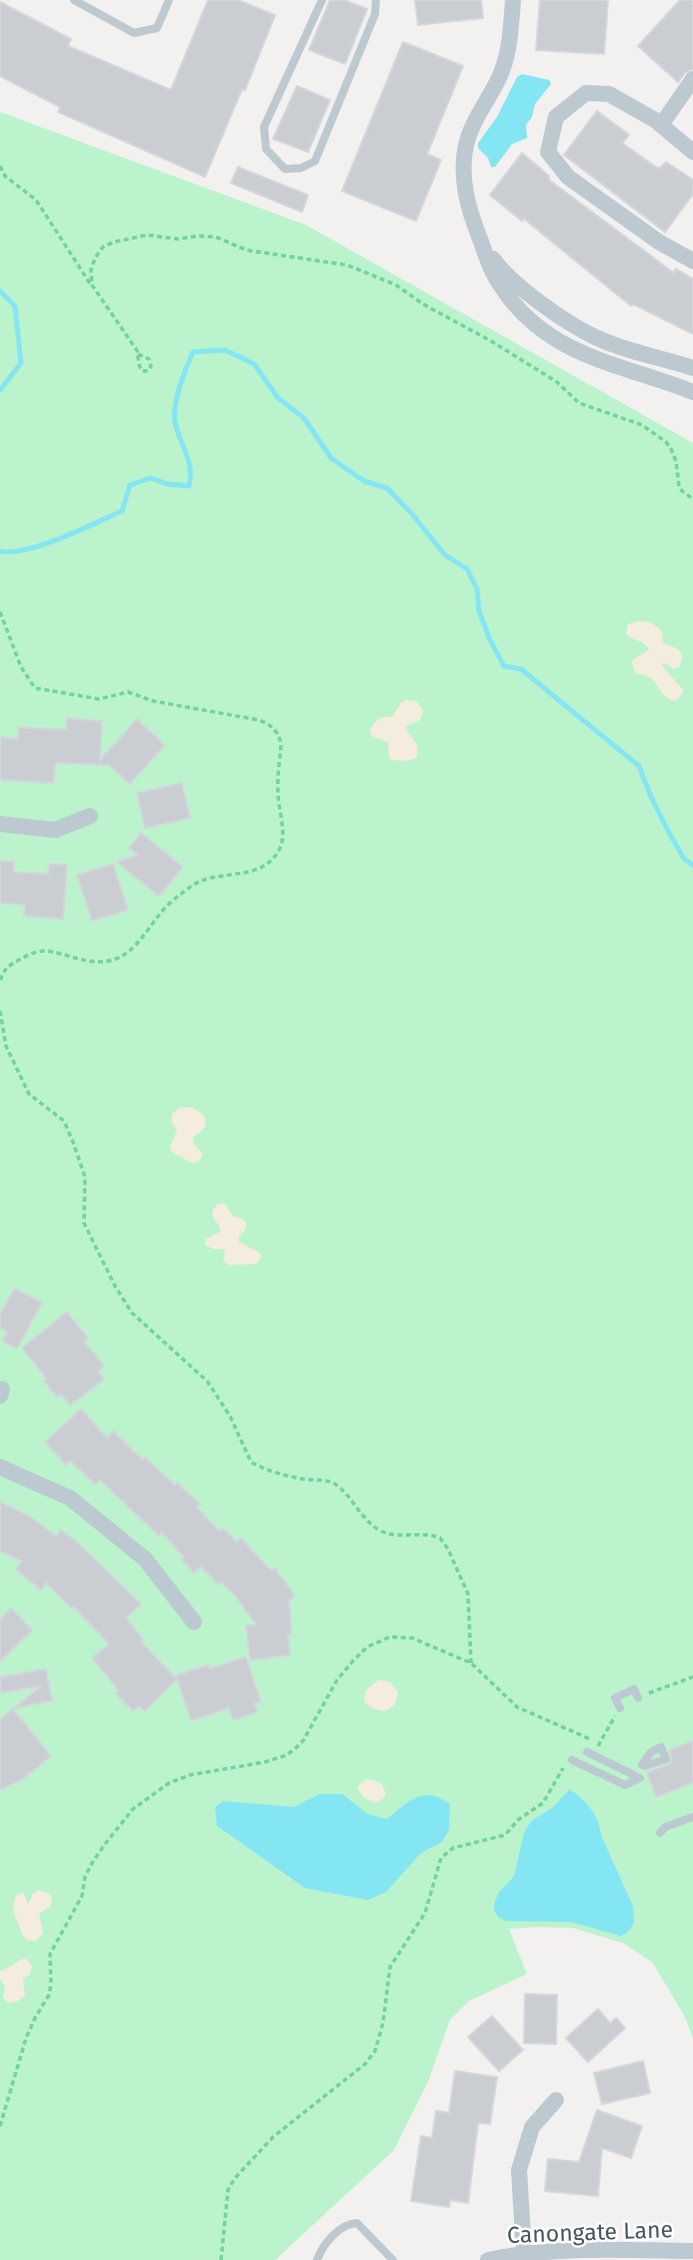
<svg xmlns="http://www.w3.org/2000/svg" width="693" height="2260" font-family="'Fira Sans',sans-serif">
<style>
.green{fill:#bbf3cc}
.sand{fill:#f5ece0}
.water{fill:#85e6f3}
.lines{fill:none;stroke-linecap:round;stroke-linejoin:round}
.stream{stroke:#85e6f3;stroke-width:5}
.building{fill:#caced3;stroke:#d3d7dc;stroke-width:2}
.path{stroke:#71d49a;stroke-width:3.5;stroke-dasharray:5 3.5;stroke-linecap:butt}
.lane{stroke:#bdc9d0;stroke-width:8}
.street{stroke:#bdc9d0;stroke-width:16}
.labels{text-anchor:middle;stroke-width:5;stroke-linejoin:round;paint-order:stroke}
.street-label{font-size:23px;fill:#46565f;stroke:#fff}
</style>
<rect width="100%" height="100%" fill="#f3f0f0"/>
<polygon class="green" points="0,112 306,225 693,443 693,2039 686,2019 653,1963 623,1943 573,1928 537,1927 509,1929 527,1974 469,2001 450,2020 427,2084 394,2150 275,2260 0,2260"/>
<g class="sand">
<path d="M640,621L652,623L662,631L663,643C675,648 688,650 679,667L674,669L664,663L661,664L683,690L682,694L676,701C655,698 661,673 636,674L631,661L649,650C645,640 633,641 626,634L628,624Z"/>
<path d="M406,700L416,701L423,710L420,720L406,726C409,741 422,740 416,758L406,761L391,760L389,757L388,742L373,737L370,731C374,720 381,716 392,717L401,703Z"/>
<path d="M188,1107C207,1111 213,1127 193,1137L194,1144L203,1154L199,1161L192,1163L173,1153L170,1147L177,1130L172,1122V1114L179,1108Z"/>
<path d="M218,1204H225L233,1216L243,1219L246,1223V1229L239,1237V1242L260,1253L261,1258L256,1264L229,1265L223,1260L225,1252L223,1249H213L205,1245L206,1239L221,1231C218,1220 205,1216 218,1204Z"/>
<path d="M379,1680L390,1682L398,1692C396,1714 378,1716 364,1701L366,1690Z"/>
<polygon points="365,1780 373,1780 382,1784 386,1794 382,1800 374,1803 363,1797 357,1787"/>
<path d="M39,1890L50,1894L52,1902L50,1907L39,1913L43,1933L36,1941L28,1940L23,1936C19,1922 7,1907 18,1894L24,1893L28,1904L33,1894Z"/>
<polygon points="22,1959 27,1959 32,1966 30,1974 23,1979 25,1995 18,2001 9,2003 3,1998 5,1987 0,1979 0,1971 10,1967"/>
</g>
<g class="water">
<polygon points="522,74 549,80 551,84 535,104 532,117 526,125 527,138 512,144 495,167 491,167 488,158 478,148 478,143 497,117 517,77"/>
<path d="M570,1789C586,1801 599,1814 601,1835L633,1906L634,1923L627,1933L621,1936L571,1922L506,1921L498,1917L494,1910V1904L499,1892L514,1876L524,1833L531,1821L552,1808Z"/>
<path d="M319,1794H342L368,1814L387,1819C408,1802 423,1784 450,1804L449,1830L442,1842L421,1853L386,1892L368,1900L305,1888L217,1826L215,1807L223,1801L294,1807Z"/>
</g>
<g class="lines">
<g class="stream">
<polyline points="0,291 15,306 21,363 0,390"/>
<path d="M0,551C28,558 94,523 122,511L130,485L151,478L167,484L189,486C195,459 180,447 175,422C172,402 185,370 193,352L225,350L254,364L278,398L304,418L331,458L364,481L387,488L412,514L445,555L467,569L477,589L479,611L490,640L504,666L521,669L639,766L651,797L667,829L684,859L693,865"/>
</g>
</g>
<g class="building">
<polygon points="208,0 238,0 275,15 245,90 242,89 205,177 58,112 60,107 0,76 0,2 71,39 68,46 171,90"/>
<polygon points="330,0 344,0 367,9 345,64 309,50"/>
<polygon points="415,0 481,0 483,18 418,25"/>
<polygon points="540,0 608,0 604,54 536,50"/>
<polygon points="680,0 693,0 693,69 685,73 678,82 638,46"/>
<polygon points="403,42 463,66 427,154 441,160 416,221 342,191"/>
<polygon points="297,86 330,100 308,152 273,139"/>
<polygon points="597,111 629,135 622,143 659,169 666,162 693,180 693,194 665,232 564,155"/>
<polygon points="522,153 549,176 549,180 674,273 676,269 693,279 693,334 633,304 631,306 523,218 522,221 490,195"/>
<polygon points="238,167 308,195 302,212 231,183"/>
<polygon points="67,718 102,721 100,760 137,719 165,745 130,784 109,765 55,763 54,783 0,780 0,737 18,739 19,727 66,730"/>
<polygon points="182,783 190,818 145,828 137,793"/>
<polygon points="141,833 183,867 159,896 117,862 138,855 129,848"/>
<polygon points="0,861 14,862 14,872 48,874 49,864 67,865 63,919 24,916 25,905 0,903"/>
<polygon points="113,864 128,910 92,921 77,875"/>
<polygon points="15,1288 42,1303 17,1349 2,1341 7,1332 0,1328 0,1314"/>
<polygon points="67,1312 88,1338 84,1341 104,1366 98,1371 104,1379 70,1405 61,1394 57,1397 44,1381 47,1379 22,1348"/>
<polygon points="81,1409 107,1438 113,1431 143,1460 145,1457 175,1485 177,1483 200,1504 197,1507 219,1531 223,1528 237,1542 241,1538 271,1571 275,1568 295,1596 289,1600 292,1634 288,1634 290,1655 250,1660 246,1626 256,1625 236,1597 221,1582 218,1585 201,1566 194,1573 181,1559 184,1557 162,1533 159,1536 100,1480 95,1484 70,1461 66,1465 45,1442"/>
<polygon points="0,1502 31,1517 56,1536 61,1530 78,1543 141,1604 126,1618 144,1640 141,1642 177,1679 145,1711 139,1706 133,1711 116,1694 119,1691 92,1658 109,1644 74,1607 72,1609 46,1583 41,1590 16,1570 22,1561 0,1551"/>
<polygon points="11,1608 32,1630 0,1662 0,1619"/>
<polygon points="246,1657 261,1702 254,1704 257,1712 233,1720 229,1708 191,1721 176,1675 208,1665 209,1669"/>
<polygon points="46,1669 52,1701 14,1708 41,1686 1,1693 0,1677"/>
<polygon points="13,1709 51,1756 23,1779 0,1790 0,1719"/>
<polygon points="693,1741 693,1783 656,1797 647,1772 670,1764 672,1759 669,1750"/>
<polygon points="525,1994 557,1995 556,2044 524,2043"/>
<polygon points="598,2009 610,2023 616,2018 625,2028 588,2062 566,2038"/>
<polygon points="492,2016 523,2050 499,2071 468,2037"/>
<polygon points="643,2061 650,2093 602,2104 594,2073"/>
<polygon points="455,2071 497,2077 490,2124 478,2123 468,2203 450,2200 449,2207 411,2201 421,2136 432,2138 436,2111 449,2113"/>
<polygon points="597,2110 642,2126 631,2158 602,2148 598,2196 545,2191 548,2159 579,2162"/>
</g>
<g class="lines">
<g class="path">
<polyline points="0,166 5,176 36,200 91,285"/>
<path d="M138,354L149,359L151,366L148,371H142C138,365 138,359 138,352L92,285L91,270L95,258L103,247L114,242L147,235L178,239L197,236L216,237L246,250L347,265L396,285L423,304L491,341L557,382L579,403L642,425L666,442L671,449L676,461L679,486L682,491L693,499"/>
<path d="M0,612L21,667L35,688L99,699L128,692L153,701L259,720C271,725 278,730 281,744C280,760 277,776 278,792C278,810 288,834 279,850C261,883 220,868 193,885C185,891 176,897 168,905C151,921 137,954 112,960C89,967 66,952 44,951C35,951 26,956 19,960C7,966 2,971 0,983"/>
<path d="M0,1011L6,1046L29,1094L64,1121L73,1142L85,1177L84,1223L115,1286L132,1313L207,1381L230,1416L251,1462C267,1471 285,1476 303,1479C313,1481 325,1478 335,1484C353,1496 361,1521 381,1531C400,1540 420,1530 440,1538L448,1549L468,1594L471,1663"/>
<polyline points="649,1693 693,1677"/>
<polyline points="598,1746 615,1716"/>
<polyline points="0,2126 26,2038 35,2018 49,1995 51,1984 50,1954 82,1896 85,1877 92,1863 105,1844 133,1809 169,1783 190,1775 265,1762 284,1756 294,1750 303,1741 337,1680 352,1662 367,1647 390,1637 412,1638 471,1663 517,1707 590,1739"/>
<polyline points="221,2260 228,2190 235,2178 273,2137 365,2064 375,2051 383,2023 390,1967 425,1913 441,1858 453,1848 505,1835 519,1819 543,1803 563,1768"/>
</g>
<g class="lane">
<polyline points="74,0 134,33 157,28 169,0"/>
<polyline points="322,0 264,127 266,149 285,169 301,168 315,161 375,14 376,0"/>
<polyline points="620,1708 615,1698 634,1689 638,1698"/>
<polyline points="572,1760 625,1785 640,1778 587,1752"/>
<polyline points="642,1765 651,1752 661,1747 666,1759 645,1766"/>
<polyline points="660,1833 665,1827 693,1817"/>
<path d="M317,2260C323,2244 339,2224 357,2223L393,2260"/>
</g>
<g class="street">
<path d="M513,0C511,26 510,55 499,78C488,101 472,120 466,145C459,177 468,209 480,239C485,252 488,265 496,278C542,357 617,362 693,392"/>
<polyline points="661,125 693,79"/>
<polyline points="693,152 655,120 609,94 586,93 556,117 548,152 568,177 659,242 693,261"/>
<path d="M493,259C514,287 564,322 595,337C626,352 661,357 693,368"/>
<polyline points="0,824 55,830 90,816"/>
<polyline points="0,1396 2,1389"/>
<polyline points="0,1467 70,1498 145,1559 194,1622"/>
<polyline points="524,2253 519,2170 532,2127 556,2100"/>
<path d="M488,2260C555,2246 625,2250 693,2251"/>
</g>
</g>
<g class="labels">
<g class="street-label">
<text transform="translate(590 2232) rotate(-2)" y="8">Canongate Lane</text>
</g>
</g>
</svg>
